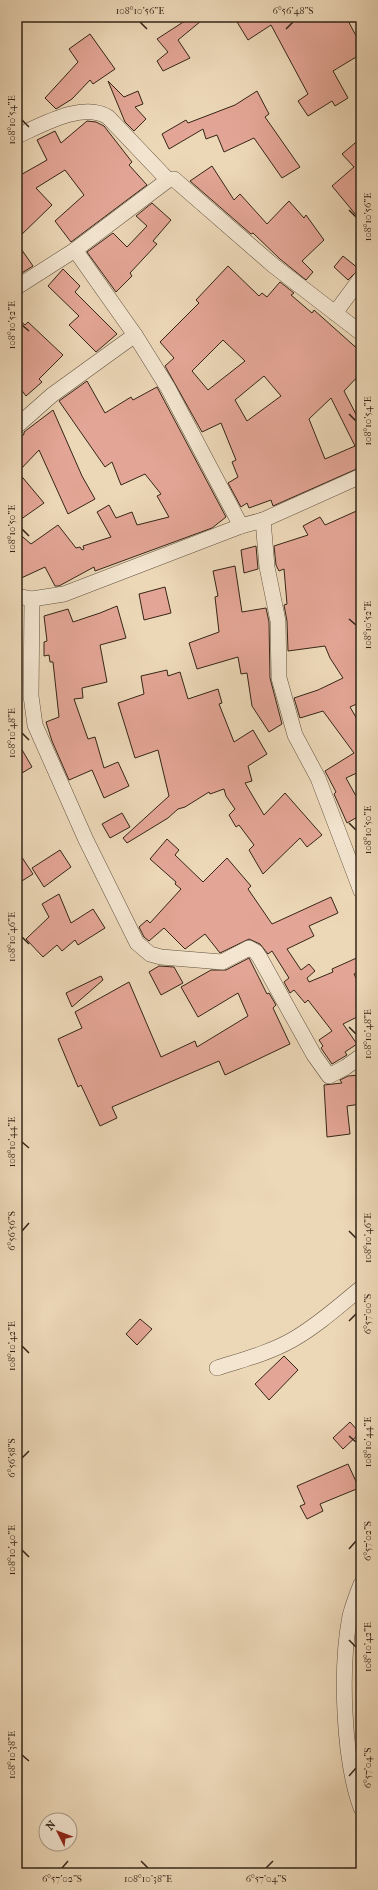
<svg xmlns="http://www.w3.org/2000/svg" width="378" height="1890" font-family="'IM FELL French Canon',serif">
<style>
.building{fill:#e3a595;stroke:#352617;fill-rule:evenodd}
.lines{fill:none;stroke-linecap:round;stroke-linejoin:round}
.minor-casing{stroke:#63523f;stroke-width:16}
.minor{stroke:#f3e5d0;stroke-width:15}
.ticks{fill:none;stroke:#352617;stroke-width:1.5}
.neatline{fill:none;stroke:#352617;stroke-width:1.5}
.ticks-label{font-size:10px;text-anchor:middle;fill:#352617}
</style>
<rect width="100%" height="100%" fill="#ecd7b7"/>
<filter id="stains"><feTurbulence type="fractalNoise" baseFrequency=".005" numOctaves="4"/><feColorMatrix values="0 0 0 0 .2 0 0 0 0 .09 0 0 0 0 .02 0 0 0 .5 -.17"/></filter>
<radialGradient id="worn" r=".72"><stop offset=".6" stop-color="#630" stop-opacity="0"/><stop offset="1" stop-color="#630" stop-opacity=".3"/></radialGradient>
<g class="building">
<polygon points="191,17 199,17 201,21 178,40 190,58 163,71 157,61 168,52 157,39"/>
<polygon points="234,17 346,17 361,45 361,54 333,71 348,98 335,106 332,101 308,116 298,101 308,94 271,25 248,40"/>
<polygon points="90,34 115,69 93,84 90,80 72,99 56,109 45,98 78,62 69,49"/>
<polygon points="108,81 124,97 138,91 143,104 135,107 146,119 134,131 125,122"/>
<polygon points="257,91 269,114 265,117 300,167 282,178 254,138 224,152 217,135 206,139 203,129 169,149 162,134 186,120 188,123 235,105"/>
<polygon points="87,121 96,122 104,126 132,162 129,165 147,185 71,242 55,221 84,195 65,170 36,188 52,205 17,239 17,177 47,160 37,140 55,131 61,143"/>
<polygon points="361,138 361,221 332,186 354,167 342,154"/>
<polygon points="212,166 234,200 240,194 267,224 289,201 304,218 306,215 324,240 302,261 313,272 306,280 280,259 253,233 251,234 190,181"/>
<polygon points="152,203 171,220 153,241 157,244 130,273 132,276 116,292 87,252 113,233 127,247 147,226 136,216"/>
<polygon points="17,243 33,266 17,276"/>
<polygon points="343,256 359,269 348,280 334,267"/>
<path d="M228,266L259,296L262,293L267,297L280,282L294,293L291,295L312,313L314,310L361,352V373L344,391L361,424V467L273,506L271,500L249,508L247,503L241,507L228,483L238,477L232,462L236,460L221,423L202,432L165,366L174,358L160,342L199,303L196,300ZM223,340L245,361L208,390L192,371ZM264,376L281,396L247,421L235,400ZM331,398L355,446L325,459L309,419Z"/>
<polygon points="63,269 80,286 75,292 117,334 96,352 69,325 79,316 48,286"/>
<polygon points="17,318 25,325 28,322 63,355 39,379 42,382 26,396 17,384"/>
<polygon points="87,381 105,413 131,397 133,400 157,387 226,517 212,528 95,571 94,567 59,586 55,586 45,567 17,580 17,532 31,544 58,525 76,548 80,547 82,550 84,549 83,546 111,537 97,512 109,505 116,518 132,512 137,525 169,517 157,496 161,494 145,474 121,485 112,462 105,467 59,401"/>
<polygon points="53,410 82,476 95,499 68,514 39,450 18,472 44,503 17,522 17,442 24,434 24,432"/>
<polygon points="361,509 361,702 350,707 361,726 361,771 346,778 361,805 361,815 347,823 334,794 336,792 325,771 354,753 323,711 300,718 294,698 318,690 343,678 330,658 325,646 288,651 287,621 284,605 287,604 284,569 279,571 276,565 274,546 308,535 303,526 320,517 325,525"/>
<polygon points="256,546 258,569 244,573 241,550"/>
<polygon points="235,566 242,612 266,608 269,622 270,678 282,724 269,732 252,706 247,673 241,674 238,657 197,669 189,643 219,632 215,597 218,596 213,571"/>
<polygon points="165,587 171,613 144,620 139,594"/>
<polygon points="117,606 126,638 100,645 107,682 82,688 83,698 74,699 88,739 95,737 104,768 118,762 129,786 104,798 92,770 69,780 52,741 46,722 59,717 53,662 50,662 49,655 44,656 44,642 47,641 44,616 68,609 73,622 100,613"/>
<polygon points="167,670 168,676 180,672 188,699 218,689 222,703 219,704 234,742 253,730 267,754 248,766 252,781 245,783 264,815 285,793 322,835 307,847 300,838 263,874 249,850 254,845 239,825 236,827 229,815 235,809 226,796 224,789 210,794 209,792 185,807 178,809 168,818 127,843 123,838 169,796 158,750 135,758 118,703 144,694 141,676"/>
<polygon points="17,741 32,767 17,776"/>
<polygon points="122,813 130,827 110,838 102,824"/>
<polygon points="167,839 179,850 175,855 203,882 227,858 251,886 248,889 272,924 331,897 338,913 309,926 314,936 287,949 301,970 309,964 315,971 307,978 309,982 333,972 332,969 361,956 361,971 354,974 361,988 361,1015 343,1024 357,1044 345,1052 347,1055 332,1064 321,1048 323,1046 319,1040 332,1031 308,1000 305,1003 294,990 290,993 284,982 289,978 272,951 268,954 260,944 249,939 220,953 205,934 185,949 164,928 149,941 144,937 139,927 147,920 150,923 181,889 175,884 176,882 150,859"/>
<polygon points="17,850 33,874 17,884"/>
<polygon points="60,850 71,867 44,887 32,868"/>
<polygon points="59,894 71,923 93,909 105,928 78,945 75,940 62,951 57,945 43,957 26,939 49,917 42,904"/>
<polygon points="249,958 267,994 269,993 276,1005 273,1008 290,1044 225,1075 219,1061 112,1107 117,1118 100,1126 81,1085 78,1087 58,1039 82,1028 75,1012 129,982 161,1057 195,1041 197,1047 248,1016 238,993 198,1017 181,987 211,970 226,970"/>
<polygon points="159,966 174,967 183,983 161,995 149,972"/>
<polygon points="101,976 103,980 72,1007 66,993"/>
<polygon points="360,1075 361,1104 347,1106 350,1134 327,1137 324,1085 342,1083 340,1080 348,1076"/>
<polygon points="140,1319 152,1329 137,1345 126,1334"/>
<polygon points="284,1356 298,1370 269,1400 255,1384"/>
<polygon points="350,1422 360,1433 343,1449 333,1438"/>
<polygon points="348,1464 359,1488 320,1504 323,1511 307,1519 300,1506 305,1504 297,1486"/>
</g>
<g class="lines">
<g class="minor-casing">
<g id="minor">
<path d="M17,136C42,125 83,101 108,117L168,180"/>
<polyline points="75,250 135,335 168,388 241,526"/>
<polyline points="17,287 75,250 168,180 174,179 274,266 361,333"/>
<polyline points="335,313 361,278"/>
<polyline points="17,426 52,395 135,335"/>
<polyline points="263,520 267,567 278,621 279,678 295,735 318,778 361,891"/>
<polyline points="17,596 32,599 64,594 241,526 263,520 361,476"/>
<polyline points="32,599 31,696 35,725 86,840 137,943 150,954 161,957 222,962 249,948 256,952 260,958 314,1055 329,1076 346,1067 361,1056"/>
<path d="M217,1368C242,1360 269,1353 292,1340C317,1326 339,1306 361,1288"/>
<path d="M361,1584C357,1594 353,1605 350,1616C340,1668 343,1758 361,1808"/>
</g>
</g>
<use href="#minor" class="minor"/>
</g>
<path class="ticks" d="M140,22L147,29M286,29L293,22M22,120L29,127M349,210L356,217M22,325L29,331M349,414L356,421M22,529L29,536M349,619L356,625M22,733L29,740M349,823L356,830M22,937L29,944M349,1027L356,1034M22,1142L29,1148M22,1231L29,1223M349,1231L356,1238M349,1321L356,1314M22,1346L29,1353M349,1436L356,1442M22,1458L29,1451M349,1549L356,1541M22,1550L29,1557M349,1640L356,1647M22,1755L29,1761M349,1776L356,1768M141,1861L148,1868M62,1868L68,1861M266,1868L273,1861"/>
<rect width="378" height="1890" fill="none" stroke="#ecd7b7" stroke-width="44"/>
<g transform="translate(58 1832) rotate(312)"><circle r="19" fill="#f3e5d0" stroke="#a79986"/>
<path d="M0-3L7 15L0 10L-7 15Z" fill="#8f2418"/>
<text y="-6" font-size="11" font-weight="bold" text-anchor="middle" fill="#352617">N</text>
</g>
<rect x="22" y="22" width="334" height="1846" class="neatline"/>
<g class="ticks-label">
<text x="140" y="14">108°10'56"E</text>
<text x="293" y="14">6°56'48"S</text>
<text transform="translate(11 120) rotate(-90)" y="4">108°10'54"E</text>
<text transform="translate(367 217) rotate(-90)" y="4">108°10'56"E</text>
<text transform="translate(11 325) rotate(-90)" y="4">108°10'52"E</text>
<text transform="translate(367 421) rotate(-90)" y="4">108°10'54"E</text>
<text transform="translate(11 529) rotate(-90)" y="4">108°10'50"E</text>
<text transform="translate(367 625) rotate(-90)" y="4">108°10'52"E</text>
<text transform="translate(11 733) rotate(-90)" y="4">108°10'48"E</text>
<text transform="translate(367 830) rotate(-90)" y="4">108°10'50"E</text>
<text transform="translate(11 937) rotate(-90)" y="4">108°10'46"E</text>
<text transform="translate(367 1034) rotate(-90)" y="4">108°10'48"E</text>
<text transform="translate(11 1142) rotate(-90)" y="4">108°10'44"E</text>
<text transform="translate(11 1231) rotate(-90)" y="4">6°56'56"S</text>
<text transform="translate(367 1238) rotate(-90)" y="4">108°10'46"E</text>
<text transform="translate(367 1314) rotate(-90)" y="4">6°57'00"S</text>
<text transform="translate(11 1346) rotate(-90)" y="4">108°10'42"E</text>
<text transform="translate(367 1442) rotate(-90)" y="4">108°10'44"E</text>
<text transform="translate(11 1458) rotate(-90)" y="4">6°56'58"S</text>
<text transform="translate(367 1541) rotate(-90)" y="4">6°57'02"S</text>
<text transform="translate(11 1550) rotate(-90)" y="4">108°10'40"E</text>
<text transform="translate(367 1647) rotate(-90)" y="4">108°10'42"E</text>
<text transform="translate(11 1755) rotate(-90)" y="4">108°10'38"E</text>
<text transform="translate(367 1768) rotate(-90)" y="4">6°57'04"S</text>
<text x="62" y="1882">6°57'02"S</text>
<text x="148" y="1882">108°10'38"E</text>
<text x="266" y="1882">6°57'04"S</text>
</g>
<rect width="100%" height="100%" filter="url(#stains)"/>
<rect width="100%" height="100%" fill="url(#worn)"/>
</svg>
